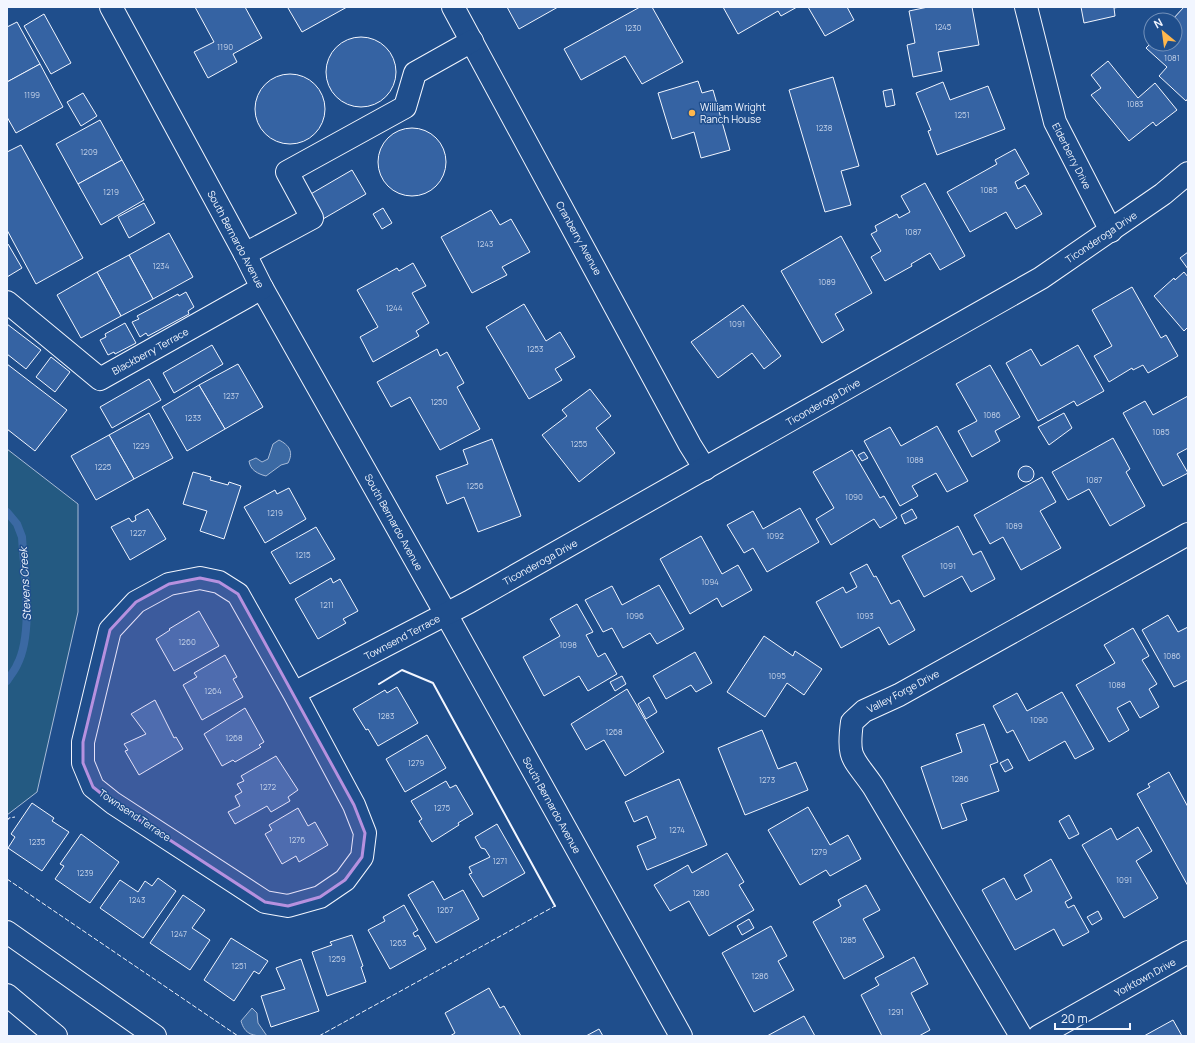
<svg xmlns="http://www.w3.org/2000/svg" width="1195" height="1043" font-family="Manrope,sans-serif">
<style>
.green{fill:#245a82;stroke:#a8bbd7}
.water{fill:#3b69a3;stroke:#a8bbd7}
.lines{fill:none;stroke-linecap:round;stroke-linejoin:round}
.stream{stroke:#3b69a3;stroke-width:8}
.building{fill:#3563a3;stroke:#f2f6ff}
.minor-casing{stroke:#f2f6ff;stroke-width:24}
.highway-casing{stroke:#f2f6ff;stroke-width:24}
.minor{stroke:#1f4e8c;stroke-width:22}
.highway{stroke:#1f4e8c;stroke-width:22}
.fence{stroke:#f2f6ff;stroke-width:1;stroke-dasharray:5 2;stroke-linecap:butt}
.wall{stroke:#f2f6ff;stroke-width:2}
.marked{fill:#b691df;fill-opacity:0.2;stroke:#b691df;stroke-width:3;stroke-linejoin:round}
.poi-dot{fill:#ffb74d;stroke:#1f4e8c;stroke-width:1.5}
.labels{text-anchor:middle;stroke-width:3;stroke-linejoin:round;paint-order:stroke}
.number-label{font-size:8px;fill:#c3d1e8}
.poi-label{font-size:10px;fill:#f2f6ff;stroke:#1f4e8c;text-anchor:start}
.street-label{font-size:10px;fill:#f2f6ff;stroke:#1f4e8c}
.water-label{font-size:11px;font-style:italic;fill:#f2f6ff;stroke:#1f4e8c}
</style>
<rect width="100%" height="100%" fill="#1f4e8c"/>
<polygon class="green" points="7,449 78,504 78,612 37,792 7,815"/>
<g class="water">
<path d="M279,440C289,445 294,452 288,463L281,465L266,476C258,474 250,470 249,461L256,458L262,462L268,459L273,444Z"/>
<path d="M252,1008L257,1013L258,1023L267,1036C253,1036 245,1035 241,1021Z"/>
</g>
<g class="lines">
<path class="stream" d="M7,512L17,524L22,537C24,572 34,633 17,665C15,670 10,676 7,681"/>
</g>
<g class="building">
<polygon points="195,7 245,7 262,38 233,54 237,62 208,78 194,52 214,42"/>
<polygon points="289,7 347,7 302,32 288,8"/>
<polygon points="507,7 558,7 519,29"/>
<polygon points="640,7 652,7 683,62 642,84 625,56 581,80 564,49"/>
<polygon points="723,7 797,7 781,16 778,11 738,34"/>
<polygon points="808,7 847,7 854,20 825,36"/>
<polygon points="928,7 972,7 979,45 938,52 942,71 913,77 907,45 915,43 909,11"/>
<polygon points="1081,7 1120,7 1114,8 1115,16 1084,23"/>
<polygon points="1184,7 1188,7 1188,98 1186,101 1159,76 1167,67 1146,48 1151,43 1151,44 1175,44 1175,20 1172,20"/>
<polygon points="44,14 71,63 51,74 24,26"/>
<polygon points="17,22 40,64 7,82 7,27"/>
<circle cx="361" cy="72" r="35"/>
<polygon points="1108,61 1138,98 1155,83 1177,110 1156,126 1153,122 1129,141 1091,95 1101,88 1091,75"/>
<polygon points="40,64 63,107 16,133 7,117 7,82"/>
<circle cx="290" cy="109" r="35"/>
<polygon points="833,77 859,166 841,171 851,205 825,212 789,90"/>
<polygon points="698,81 702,93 713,90 730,150 701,158 694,132 672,139 658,93"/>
<polygon points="943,82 950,100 988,86 1005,129 937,155 928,131 931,130 916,93"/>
<polygon points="892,89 895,105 886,107 883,91"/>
<polygon points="83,93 97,116 81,126 67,102"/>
<polygon points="100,120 122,160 78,184 56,144"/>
<circle cx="412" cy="162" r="34"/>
<polygon points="21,145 83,258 36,284 7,230 7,152"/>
<polygon points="1015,149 1029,174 1015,182 1018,189 1025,185 1042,214 1016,229 1006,212 970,232 947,192 997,164 995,160"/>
<polygon points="122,160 144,200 101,225 78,184"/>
<polygon points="352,170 366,194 323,219 309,195"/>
<polygon points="925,183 965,256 940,270 930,253 911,264 912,266 885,281 871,257 881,251 871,234 877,231 875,226 897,214 899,218 910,212 901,196"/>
<polygon points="144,203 155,223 129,238 118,217"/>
<polygon points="383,208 392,223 382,229 373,214"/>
<polygon points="491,210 500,225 511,219 530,252 502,267 507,275 472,293 441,237"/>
<polygon points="169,233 193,277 153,299 129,255"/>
<polygon points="841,236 872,293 835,314 844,330 822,343 781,271"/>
<polygon points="8,244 22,268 7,277 7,245"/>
<polygon points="1188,252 1188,269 1180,258"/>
<polygon points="129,255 153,299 121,316 97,272"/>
<polygon points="413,263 426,286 412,293 429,323 416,331 419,336 373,362 360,337 378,327 357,290 397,268 399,271"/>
<polygon points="97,272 121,316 81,338 57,295"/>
<polygon points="1184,272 1188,277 1188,327 1184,331 1154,296 1174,278 1175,280"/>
<polygon points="1132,287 1161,338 1166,335 1178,356 1148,373 1143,365 1133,370 1132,368 1109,382 1094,356 1112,346 1092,310"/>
<polygon points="186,292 194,307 188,311 189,314 148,336 146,333 140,337 132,322 139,319 137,316 178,294 179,296"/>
<polygon points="524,304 546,341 560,332 575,357 555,369 562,380 529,399 486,327"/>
<polygon points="743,305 781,356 764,369 752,353 718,378 691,342"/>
<polygon points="125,323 136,343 115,354 114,352 108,355 100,340 106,337 105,334"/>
<polygon points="7,324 41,350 26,369 7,354"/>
<polygon points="212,345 223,364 174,393 163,373"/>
<polygon points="1078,345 1104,391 1077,406 1074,401 1038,421 1006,363 1031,349 1041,366"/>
<polygon points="437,349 440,356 447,352 464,383 457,387 480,429 440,450 410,397 391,407 377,382"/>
<polygon points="51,357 70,372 55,392 36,377"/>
<polygon points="7,364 67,410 35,451 7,429"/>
<polygon points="238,364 263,407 225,429 199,385"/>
<polygon points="990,365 1020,417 995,431 1000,441 972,457 958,431 977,421 956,384"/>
<polygon points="149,379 161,400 112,428 100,407"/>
<polygon points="199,385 225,429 187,451 162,407"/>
<polygon points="590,389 611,416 596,428 615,453 579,482 542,435 567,416 562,410"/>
<polygon points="1188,396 1188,448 1177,454 1188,473 1163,486 1123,413 1145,401 1153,415"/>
<polygon points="149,413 173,458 134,479 109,435"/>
<polygon points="1064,413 1072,428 1049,445 1038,427"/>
<polygon points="937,426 968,481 947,492 936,473 912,486 918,496 900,506 864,441 890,427 901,446"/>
<polygon points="109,435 134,479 96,500 71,456"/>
<polygon points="1113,438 1130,469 1126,472 1145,506 1110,526 1089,489 1068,500 1052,472"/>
<polygon points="492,439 521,516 478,532 464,497 447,504 436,476 468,464 463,450"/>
<polygon points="852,450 880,498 884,496 897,518 880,528 874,519 831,545 816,519 834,508 813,472"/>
<polygon points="864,452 868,458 862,461 858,455"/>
<circle cx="1026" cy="474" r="8"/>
<polygon points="193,472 211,477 210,480 228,485 229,482 241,486 224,539 200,531 207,511 183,504"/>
<polygon points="1042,477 1056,502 1040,511 1061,548 1021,570 1003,537 990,544 974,515"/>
<polygon points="289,488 306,519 265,543 244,507 275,490 277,494"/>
<polygon points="800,508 819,542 767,572 753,548 744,553 727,525 753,511 763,529"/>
<polygon points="148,509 166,539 130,560 111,527 129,518 132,522 136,520 135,516"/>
<polygon points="912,509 917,518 905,524 901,515"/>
<polygon points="958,526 973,555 981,551 995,579 971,592 962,576 924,597 902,556"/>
<polygon points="316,527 335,559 290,584 271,552"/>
<polygon points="701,536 722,574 738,565 752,590 722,607 717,598 690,614 660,559"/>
<polygon points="867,564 874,577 876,576 891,604 899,600 915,630 889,645 879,627 841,648 816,602 843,587 846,593 857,587 850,573"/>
<polygon points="331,578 333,583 340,579 358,611 343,619 346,623 318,639 295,599"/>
<polygon points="659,585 684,629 657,644 650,633 623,648 612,628 603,632 585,600 612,586 622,605"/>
<polygon points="577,604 593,632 586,635 598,657 605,653 617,674 588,691 579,676 544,696 523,657 560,636 550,619"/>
<polygon points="199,611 219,646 174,671 156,639 170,630 169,629"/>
<polygon points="1168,615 1178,632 1188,627 1188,680 1174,687 1142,630"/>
<polygon points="1133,628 1149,656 1142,660 1157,684 1149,689 1159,707 1140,718 1130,701 1117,708 1129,730 1109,742 1076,685 1115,663 1104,645"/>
<polygon points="764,636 793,656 795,651 822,669 804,695 787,683 765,717 727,692"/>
<polygon points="695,652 712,683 696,692 691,685 666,699 653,676"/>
<polygon points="225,655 237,677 233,679 243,697 202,720 183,685 197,677 194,673"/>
<polygon points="622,676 626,684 615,691 610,682"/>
<polygon points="397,687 418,723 378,746 368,729 366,730 353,709 385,690 387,693"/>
<polygon points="627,689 664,752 625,776 604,740 586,750 571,724"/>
<polygon points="1062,692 1094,749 1075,759 1065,741 1029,761 1013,730 1007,733 993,706 1017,693 1027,711"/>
<polygon points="649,697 657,712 646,719 638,704"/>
<polygon points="155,700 174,738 176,737 183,749 139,775 125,751 128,750 124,744 146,734 131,714"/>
<polygon points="245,708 264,742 259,745 261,747 235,762 233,760 222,766 204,734"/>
<polygon points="984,724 998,762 990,765 999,791 961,804 967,820 942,829 921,767 962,752 956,734"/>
<polygon points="762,730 778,769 796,762 808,790 745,815 718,748"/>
<polygon points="427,735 446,768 405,792 386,759"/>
<polygon points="276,756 298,790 288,797 290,801 271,812 267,806 235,824 228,812 240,806 235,796 242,792 237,784 244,781 241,776"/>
<polygon points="1008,759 1013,768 1005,772 1000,763"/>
<polygon points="1169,772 1188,807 1188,886 1137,794 1150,787 1148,784"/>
<polygon points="679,779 707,845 647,870 637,846 656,838 647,816 634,822 625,802"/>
<polygon points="446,781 450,788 456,785 473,814 458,823 459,825 432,842 419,821 422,819 411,801"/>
<polygon points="32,803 54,818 52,821 69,832 42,871 8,848 15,837 11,834"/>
<polygon points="808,807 830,845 848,835 861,859 830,876 826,870 800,885 768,830"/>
<polygon points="298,808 308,826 315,822 328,845 299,862 296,856 282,864 265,834 272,830 269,825"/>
<polygon points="1069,815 1079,834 1069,839 1059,821"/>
<polygon points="497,824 525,873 483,897 469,874 472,873 469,867 490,857 485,849 481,848 475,837"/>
<polygon points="1138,827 1152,851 1136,861 1158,898 1124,918 1082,845 1111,828 1117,840"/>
<polygon points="81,834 119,862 90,903 55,879 64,866 60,864"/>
<polygon points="727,853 744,882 739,885 754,910 709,936 689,901 670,911 654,885 688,865 692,873"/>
<polygon points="1051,859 1072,898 1065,902 1068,908 1074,905 1089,932 1063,946 1054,929 1015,950 982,890 1004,878 1016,900 1032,891 1024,875"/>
<polygon points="158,878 176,891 143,938 100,908 120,880 138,892 145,881 152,886"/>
<polygon points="433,881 444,900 463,890 479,919 436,943 408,895"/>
<polygon points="866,885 880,910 863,919 884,957 844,979 813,922 841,906 838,900"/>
<polygon points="183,895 205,910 192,928 210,940 190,970 150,943"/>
<polygon points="404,905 418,930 413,933 415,937 418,935 426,949 390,969 368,930 385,921 383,917"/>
<polygon points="1098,911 1102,919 1092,925 1087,917"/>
<polygon points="749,919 754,928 742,935 737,926"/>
<polygon points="771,926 787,956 778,961 794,990 754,1012 722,953"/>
<polygon points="352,935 363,966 361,967 366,982 327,996 312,952 332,945 330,942"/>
<polygon points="231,938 268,961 259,974 254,971 234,1001 204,980"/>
<polygon points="914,957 928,984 911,993 930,1030 919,1036 882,1036 861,995 879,985 875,978"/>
<polygon points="301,959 319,1011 271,1027 261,996 285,989 276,968"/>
<polygon points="489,988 500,1008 504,1006 521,1036 450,1036 455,1033 445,1013"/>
<polygon points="804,1016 815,1036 767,1036"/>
<polygon points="1173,1020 1182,1036 1144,1036"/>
<polygon points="599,1029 603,1036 586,1036"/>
</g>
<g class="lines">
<g class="minor-casing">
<g id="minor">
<polyline points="111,7 245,254 262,288 446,614 681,1036"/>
<polyline points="453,7 690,445 705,469"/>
<polyline points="1026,7 1055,122 1111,231"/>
<polyline points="245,254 312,218 287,172 405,107 415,73 472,41"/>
<polyline points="7,302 100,379 262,288"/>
<polyline points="294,693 354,805 365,833 362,857 345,880 320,897 288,906 265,902 113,803 93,787 83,763 83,742 110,630 136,602 169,584 200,578 219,582 238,594 294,693 469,602 1041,278 1163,194 1188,173"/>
<path d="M1021,1036L873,786C853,757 847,760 852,722L864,711L899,695L1188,534"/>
<polyline points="1039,1036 1188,952"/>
</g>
</g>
<g class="highway-casing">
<g id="highway">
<polyline points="7,932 155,1036"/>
<polyline points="7,995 56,1036"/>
</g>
</g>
<use href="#minor" class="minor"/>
<use href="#highway" class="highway"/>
<g class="fence">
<polyline points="7,821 9,818 15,817"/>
<polyline points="7,879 238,1036"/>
<polyline points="319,1036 555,906"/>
</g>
<polyline class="wall" points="379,684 402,670 433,683 555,906"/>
</g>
<path class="marked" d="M200,578L219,582L238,594L354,805L365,833L362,857L345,880L320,897L288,906L265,902L113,803L93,787L83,763V742L110,630L136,602L169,584Z"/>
<circle class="poi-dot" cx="692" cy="113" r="4"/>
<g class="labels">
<g class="number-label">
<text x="943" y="30">1245</text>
<text x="633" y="31">1230</text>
<text x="225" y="50">1190</text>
<text x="1172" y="61">1081</text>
<text x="32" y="98">1199</text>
<text x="1135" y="107">1083</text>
<text x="962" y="118">1251</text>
<text x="824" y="131">1238</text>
<text x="89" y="155">1209</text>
<text x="989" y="193">1085</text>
<text x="111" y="195">1219</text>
<text x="913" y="235">1087</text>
<text x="485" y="247">1243</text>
<text x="161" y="269">1234</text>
<text x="827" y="285">1089</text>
<text x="394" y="311">1244</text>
<text x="737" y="327">1091</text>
<text x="535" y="352">1253</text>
<text x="231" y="399">1237</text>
<text x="439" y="405">1250</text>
<text x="992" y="418">1086</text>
<text x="193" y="421">1233</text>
<text x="1161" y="435">1085</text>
<text x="579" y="447">1255</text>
<text x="141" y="449">1229</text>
<text x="915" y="463">1088</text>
<text x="103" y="470">1225</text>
<text x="1094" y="483">1087</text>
<text x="475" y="489">1256</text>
<text x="854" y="500">1090</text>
<text x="275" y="516">1219</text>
<text x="1014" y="529">1089</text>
<text x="138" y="536">1227</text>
<text x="775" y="539">1092</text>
<text x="303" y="558">1215</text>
<text x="948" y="569">1091</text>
<text x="710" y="585">1094</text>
<text x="327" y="608">1211</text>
<text x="635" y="619">1096</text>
<text x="865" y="619">1093</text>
<text x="187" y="645">1260</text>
<text x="568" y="648">1098</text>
<text x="1172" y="659">1086</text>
<text x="777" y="679">1095</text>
<text x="1117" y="688">1088</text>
<text x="213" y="694">1264</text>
<text x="386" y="719">1283</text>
<text x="1039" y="723">1090</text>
<text x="614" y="735">1268</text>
<text x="234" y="741">1268</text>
<text x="416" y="766">1279</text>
<text x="960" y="782">1286</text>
<text x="767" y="783">1273</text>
<text x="268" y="790">1272</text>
<text x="442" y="811">1275</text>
<text x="677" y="833">1274</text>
<text x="297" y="843">1276</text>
<text x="37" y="845">1235</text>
<text x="819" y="855">1279</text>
<text x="500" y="864">1271</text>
<text x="85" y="876">1239</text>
<text x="1124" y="883">1091</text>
<text x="701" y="896">1280</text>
<text x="137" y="903">1243</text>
<text x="445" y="913">1267</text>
<text x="179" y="937">1247</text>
<text x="848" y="943">1285</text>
<text x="398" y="946">1263</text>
<text x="337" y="962">1259</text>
<text x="239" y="969">1251</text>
<text x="760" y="979">1286</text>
<text x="896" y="1015">1291</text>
</g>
<g class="poi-label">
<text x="700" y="111">William Wright<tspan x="700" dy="12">Ranch House</tspan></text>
</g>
<g class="street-label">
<text transform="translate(1072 156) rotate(63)" y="4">Elderberry Drive</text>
<text transform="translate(1101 237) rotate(-34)" y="4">Ticonderoga Drive</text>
<text transform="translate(579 238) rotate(61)" y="4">Cranberry Avenue</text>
<text transform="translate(236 239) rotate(62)" y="4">South Bernardo Avenue</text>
<text transform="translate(150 351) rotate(-29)" y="4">Blackberry Terrace</text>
<text transform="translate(823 402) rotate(-30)" y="4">Ticonderoga Drive</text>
<text transform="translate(394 522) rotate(61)" y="4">South Bernardo Avenue</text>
<text transform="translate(540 562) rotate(-29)" y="4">Ticonderoga Drive</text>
<text transform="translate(402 637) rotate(-28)" y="4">Townsend Terrace</text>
<text transform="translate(903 691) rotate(-28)" y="4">Valley Forge Drive</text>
<text transform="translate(552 805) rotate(61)" y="4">South Bernardo Avenue</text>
<text transform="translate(135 815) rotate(34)" y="4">Townsend Terrace</text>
<text transform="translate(1145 977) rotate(-29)" y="4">Yorktown Drive</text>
</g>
<g class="water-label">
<text transform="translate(25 584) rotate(-93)" y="4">Stevens Creek</text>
</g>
</g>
<rect width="1195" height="1043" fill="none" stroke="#f2f6ff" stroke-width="16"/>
<g transform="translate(1163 32) rotate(331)"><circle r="19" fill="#1f4e8c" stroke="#7391ba"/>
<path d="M0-3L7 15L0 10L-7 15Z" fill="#ffb74d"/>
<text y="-6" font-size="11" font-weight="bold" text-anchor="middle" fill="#f2f6ff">N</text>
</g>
<path d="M1055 1023v6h75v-6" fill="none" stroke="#f2f6ff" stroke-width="2"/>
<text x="1061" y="1023" font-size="12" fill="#f2f6ff" stroke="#1f4e8c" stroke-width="3" paint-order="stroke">20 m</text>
</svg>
